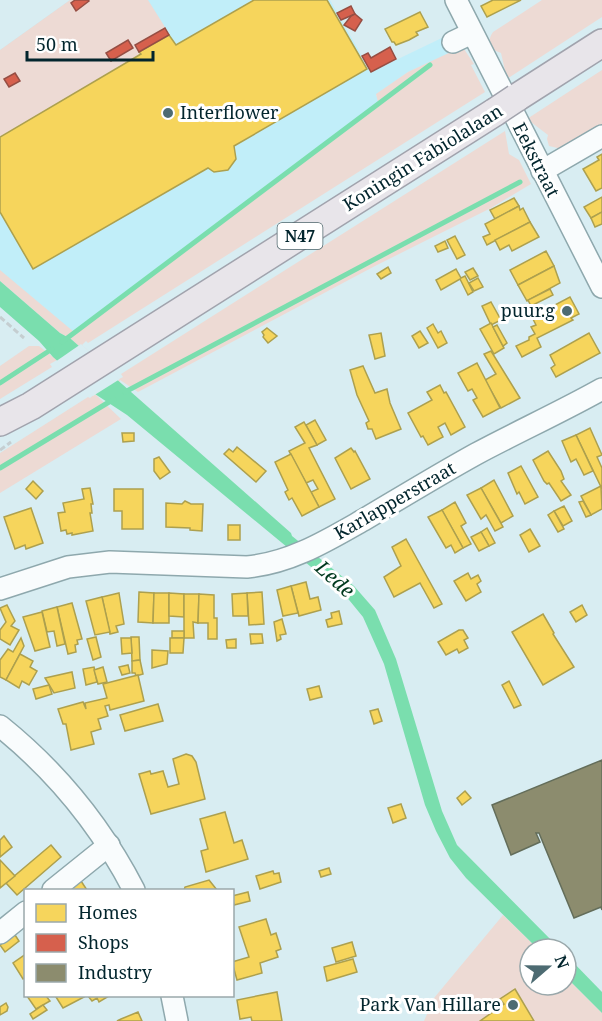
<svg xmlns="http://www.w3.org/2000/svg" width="602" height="1021" font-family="'Noto Serif',serif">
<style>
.built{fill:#c1eef9}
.green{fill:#eddad4}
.water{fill:#7adeae}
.pier{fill:#d8edf2}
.homes{fill:#f6d55c;stroke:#ada04e;stroke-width:1.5}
.shops{fill:#d6604d;stroke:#964e43;stroke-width:1.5}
.industry{fill:#8c8c6e;stroke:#636d5a;stroke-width:1.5}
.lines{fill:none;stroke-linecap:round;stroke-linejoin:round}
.stream{stroke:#7adeae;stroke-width:5}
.minor-casing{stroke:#8ea8ad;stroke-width:24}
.major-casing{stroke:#a1a3ad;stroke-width:30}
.path{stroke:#c5ced1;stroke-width:3;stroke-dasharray:6 3;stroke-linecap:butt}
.minor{stroke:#f9fcfd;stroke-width:21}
.major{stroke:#e8e5ea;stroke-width:27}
.major-bridge-casing{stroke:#a1a3ad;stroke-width:30;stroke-linecap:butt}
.major-bridge{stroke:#e8e5ea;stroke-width:27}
.poi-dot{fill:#4d6b72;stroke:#fff;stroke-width:2}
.labels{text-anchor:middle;stroke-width:6;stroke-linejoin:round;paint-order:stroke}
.shield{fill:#fff;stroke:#4e666c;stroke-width:1.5}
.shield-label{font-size:16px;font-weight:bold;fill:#02252d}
.poi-label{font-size:18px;fill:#02252d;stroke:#fff;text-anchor:end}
.street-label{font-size:18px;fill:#02252d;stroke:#fff}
.water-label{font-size:20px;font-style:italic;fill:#00391e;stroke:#fff}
</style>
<rect width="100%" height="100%" fill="#d8edf2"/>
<polygon class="built" points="70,0 330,0 371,72 448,35 453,52 408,72 376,95 379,102 73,332 0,281 0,50"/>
<g class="green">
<polygon points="70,0 148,0 170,35 136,45 141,54 0,137 0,50"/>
<path d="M542,0H602V17L507,79L501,53C490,50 486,42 493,32Z"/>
<polygon points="464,49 474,64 471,65 485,92 88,343 86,341 82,345 119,379 123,377 121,374 505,131 509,154 519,160 531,184 491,208 375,266 138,392 120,380 120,382 71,339 60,333 0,281 0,270 74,332 378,102 376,94 408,72 453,51"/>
<polygon points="602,70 602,128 562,149 549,146 547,139 548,135 527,119"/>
<polygon points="29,346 39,346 57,360 50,364 52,367 0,399 0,366"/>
<polygon points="95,394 121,419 0,493 0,453 88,397 90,398"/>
<polygon points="503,915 538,949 530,949 530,985 566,985 566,977 602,1013 602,1021 534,1021 515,989 500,999 504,1004 480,1021 424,1021 434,998"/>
</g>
<g class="water">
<polygon points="0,281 60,333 71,339 291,533 292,536 354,586 375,610 396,659 442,811 457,845 560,949 538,949 466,878 450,858 436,831 425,805 384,664 363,617 345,595 127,415 95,394 53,357 39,341 0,307"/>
<polygon points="566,955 602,992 602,1013 566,977"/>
</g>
<polygon class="pier" points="81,344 120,379 93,396 55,362"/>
<g class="homes">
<polygon points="254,0 327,0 367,69 234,146 236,159 228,170 214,172 208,168 33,269 0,212 0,137 141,54 139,52 169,35 176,45"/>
<polygon points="493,0 521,0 487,17 481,6"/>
<polygon points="420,12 428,27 416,32 418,35 409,40 396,45 394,42 392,42 385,29"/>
<polygon points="602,154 602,188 596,191 583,169 599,160 597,157"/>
<polygon points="602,197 602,212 591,218 584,207"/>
<polygon points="514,198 519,206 495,219 490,210"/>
<polygon points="519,206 520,210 523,208 530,222 487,245 483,237 490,234 485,224"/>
<polygon points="602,212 602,224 595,227 591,218"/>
<polygon points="530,222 539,237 512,251 509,245 500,250 495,240"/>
<polygon points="455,236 465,255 457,259 447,240"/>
<polygon points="445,241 448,248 438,252 435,246"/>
<polygon points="546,251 554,266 518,285 510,270"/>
<polygon points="554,266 560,283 527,301 518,285"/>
<polygon points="388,267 391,273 381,279 377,274"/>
<polygon points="473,268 478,276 470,280 465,272"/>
<polygon points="456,269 461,278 465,276 473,292 468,295 460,279 441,290 436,280"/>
<polygon points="478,278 483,287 474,291 469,283"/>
<polygon points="550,289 553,295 531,306 528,300"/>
<polygon points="570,297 579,314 571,318 573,320 537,338 541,347 522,357 516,346 529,340 529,337 535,334 531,327 536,325 532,317"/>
<polygon points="491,302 501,320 491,325 482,306"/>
<polygon points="491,323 504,348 494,354 480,329"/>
<polygon points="433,324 438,333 441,331 447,343 438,348 427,328"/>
<polygon points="497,325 507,343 503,346 493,327"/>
<polygon points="267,328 277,336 268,343 263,337 264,335 262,332"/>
<polygon points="420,331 428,343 419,348 412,336"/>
<polygon points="381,333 385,356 375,359 369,335"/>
<polygon points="589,333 600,353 556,377 551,368 555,365 550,355"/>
<polygon points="491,351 520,398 501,408 485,380 496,374 484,354"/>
<polygon points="477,363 500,408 483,417 473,400 477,398 472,389 468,391 458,373"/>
<polygon points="363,366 375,393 387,389 390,403 401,429 376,439 372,429 368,429 366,423 369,421 357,395 350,370"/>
<polygon points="440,385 444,393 446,392 465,427 451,435 445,423 438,427 443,437 428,445 423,436 421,437 408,413 432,400 427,392"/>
<polygon points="315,420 326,440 317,445 306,425"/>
<polygon points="304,422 317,445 309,448 335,499 319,507 311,492 318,489 313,480 306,483 289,451 305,443 295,427"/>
<polygon points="590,428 602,455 597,457 602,468 602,489 576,435"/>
<polygon points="122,433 134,433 134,441 123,442"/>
<polygon points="576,435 593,471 584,475 576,459 571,462 562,441"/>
<polygon points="237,447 266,471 256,482 224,454 229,449 233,452"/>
<polygon points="351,448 354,452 355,451 370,479 351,489 335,458"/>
<polygon points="548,451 561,471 564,479 561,481 571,495 561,501 549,483 547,484 544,481 533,460"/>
<polygon points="291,454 319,507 302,516 292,498 289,500 285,492 288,490 275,462"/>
<polygon points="159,457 170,472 160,479 154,471 154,459"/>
<polygon points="521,466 538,497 525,504 519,492 517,494 508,473"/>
<polygon points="494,480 513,516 501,523 481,488"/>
<polygon points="33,481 43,491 36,499 26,489"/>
<polygon points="601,486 602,509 591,515 581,496"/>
<polygon points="90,488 93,504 91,504 92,513 90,513 93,531 72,535 72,533 67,534 66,530 61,531 58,513 65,512 63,503 84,499 82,489"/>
<polygon points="481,488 503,527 495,531 486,515 481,519 467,495"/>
<polygon points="114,489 143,489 143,529 122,529 122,511 114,511"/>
<polygon points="185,501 191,504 203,504 202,531 190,530 190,528 166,527 166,503 182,504"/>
<polygon points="583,501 591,515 586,517 579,502"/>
<polygon points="455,502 466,523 461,526 471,544 463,548 442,510"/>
<polygon points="564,506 572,521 563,526 554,511"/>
<polygon points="31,508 43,543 26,549 25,545 15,549 4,517"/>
<polygon points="442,510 463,548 455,553 451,545 446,548 428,517"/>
<polygon points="554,511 564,529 558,532 548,515"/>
<rect x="228" y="525" width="12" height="15"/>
<polygon points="487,528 495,543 489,546 481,532"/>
<polygon points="530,529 540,546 529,552 520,535"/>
<polygon points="481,532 489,546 479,551 471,537"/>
<polygon points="406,539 442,604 434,608 420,583 394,597 384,577 401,566 392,547"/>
<polygon points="468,573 471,579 478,575 481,581 477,584 481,592 466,601 454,581"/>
<polygon points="306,582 310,599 318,597 321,610 299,616 291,586"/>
<polygon points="291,586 298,613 283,616 277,590"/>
<polygon points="139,592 154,593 153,623 138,622"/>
<polygon points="262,592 264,624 249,625 247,593"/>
<polygon points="119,593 124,624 116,626 118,632 110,634 102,597"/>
<polygon points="154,593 169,593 169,623 153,623"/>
<polygon points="169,593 184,594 184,617 169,616"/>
<polygon points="247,593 248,616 233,616 232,594"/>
<polygon points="184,594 199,594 198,623 193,622 194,638 184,638"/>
<polygon points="199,594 214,595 214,618 217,618 217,639 208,639 208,623 198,623"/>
<polygon points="102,597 110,632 95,635 86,601"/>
<polygon points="72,603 82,639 77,640 78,644 75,645 76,652 68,654 57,607"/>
<polygon points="7,605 15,621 11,626 19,630 10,645 0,639 0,630 6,622 0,608"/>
<polygon points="582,605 587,615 576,622 570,612"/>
<polygon points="57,607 65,644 57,646 54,631 47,632 42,611"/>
<polygon points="339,611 342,624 328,627 326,620 332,618 331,613"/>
<polygon points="42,612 50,647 35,651 23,617"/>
<polygon points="543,614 554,633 553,634 574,667 543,685 512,632"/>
<polygon points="282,619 286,634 280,635 281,639 277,641 274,622"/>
<polygon points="459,630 463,630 468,638 464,640 468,648 459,653 457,649 446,655 438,642"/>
<rect x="172" y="631" width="12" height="7"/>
<polygon points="250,634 262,634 263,643 251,644"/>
<polygon points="96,637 101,657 93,660 87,639"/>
<polygon points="131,637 139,637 140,660 132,661"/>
<polygon points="21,638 24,646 6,680 0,677 0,660 8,649 13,652"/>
<polygon points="121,638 131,638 132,653 122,654"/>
<polygon points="170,638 184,638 183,653 170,653"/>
<polygon points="236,639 236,648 227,648 226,640"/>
<polygon points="152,650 168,651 167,664 152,668"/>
<polygon points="20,654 33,661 30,667 37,671 29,685 22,681 19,688 6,680"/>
<polygon points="140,660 143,674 136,676 135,673 132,673 132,661"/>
<polygon points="128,665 130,673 122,675 119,667"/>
<polygon points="94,667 97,682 86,685 83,669"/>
<polygon points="103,667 107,682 98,684 94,670"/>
<polygon points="72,672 75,688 54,693 45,678"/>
<polygon points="138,675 144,701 110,710 109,705 105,706 108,716 98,719 101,729 91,732 94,744 71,750 66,724 63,724 58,709 83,702 86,709 85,703 107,698 103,684"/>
<polygon points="509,681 521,705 514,708 502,685"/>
<polygon points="49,685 52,694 36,699 33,689"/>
<polygon points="319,686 322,697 310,700 307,689"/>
<polygon points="158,704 163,721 125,731 120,715"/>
<polygon points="378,709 382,721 374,724 370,711"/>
<polygon points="186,754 192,756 196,762 205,799 151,814 139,774 150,771 151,774 163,771 168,787 179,784 173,759"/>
<polygon points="465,791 471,798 462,805 457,798"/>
<polygon points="401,804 406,818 393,823 388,808"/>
<polygon points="225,812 234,843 242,840 248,859 206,872 201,851 208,849 200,819"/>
<polygon points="4,836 12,847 0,857 0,840"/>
<polygon points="51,845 61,857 17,895 6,883"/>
<polygon points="0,860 15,876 0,888"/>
<polygon points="329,868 331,874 321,877 319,871"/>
<polygon points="273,871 274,874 279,873 281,882 260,889 256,876"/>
<polygon points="209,880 217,890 184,890 185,887"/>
<polygon points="81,881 87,890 69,890"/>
<polygon points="248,892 250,901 234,905 232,896"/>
<polygon points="266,919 271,935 276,933 281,949 276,951 278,957 260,963 262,973 237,980 232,962 249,957 239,927"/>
<polygon points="15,935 19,941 5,952 0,945"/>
<polygon points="352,942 356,956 336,962 332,948"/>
<polygon points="26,954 26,977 23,979 13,963"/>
<polygon points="353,959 357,972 327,981 324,967"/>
<polygon points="515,989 534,1021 480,1021 504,1004 500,999"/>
<polygon points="277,992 282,1021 252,1021 251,1017 240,1019 237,1000"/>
<polygon points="27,996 46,996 50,1001 36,1009"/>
<polygon points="58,996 83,996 84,997 63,1008 56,997"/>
<polygon points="88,996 109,996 99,1002 97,998 92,1001"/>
<polygon points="6,1003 8,1007 7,1011 0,1015 0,1007"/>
<polygon points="43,1005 47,1010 33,1019 30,1014"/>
<polygon points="138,1012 142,1021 117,1021 121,1019"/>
</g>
<g class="shops">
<polygon points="75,0 88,0 89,1 76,11 71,3"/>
<polygon points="351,6 355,14 341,20 337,13"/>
<polygon points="355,14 362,20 355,31 344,25 351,16"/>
<polygon points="165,28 169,35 139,52 135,45"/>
<polygon points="128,40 133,48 111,61 106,53"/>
<polygon points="390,47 396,59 371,72 362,56 368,53 371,58"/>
<polygon points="15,73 20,81 9,87 4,79"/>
</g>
<polygon class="industry" points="602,760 602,910 601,907 574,918 539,833 536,833 540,842 511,855 492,805"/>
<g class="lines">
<g class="stream">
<polyline points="62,342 430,65"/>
<polyline points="0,383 52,349"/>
<polyline points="125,392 520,182"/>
<polyline points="0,468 114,399"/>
</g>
<g class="minor-casing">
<g id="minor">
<polyline points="456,0 602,287"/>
<polyline points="453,42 472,33"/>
<polyline points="542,171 602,136"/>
<path d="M0,589L68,567L110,562L247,567C291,563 328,540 365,519C402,497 438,475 476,454C517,432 561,412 602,389"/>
<path d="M0,726C56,771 101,826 134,890"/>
<polyline points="53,890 109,845"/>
<polyline points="0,933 26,912"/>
<polyline points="172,996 177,1021"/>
</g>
</g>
<g class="major-casing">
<g id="major">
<polyline points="516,98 602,43"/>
<polyline points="0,422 31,406 495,112"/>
</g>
</g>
<g class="path">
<polyline points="0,317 24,338"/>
<polyline points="0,450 11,442"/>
</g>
<use href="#minor" class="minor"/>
<use href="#major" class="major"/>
<g class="major-bridge-casing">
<polyline id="major-bridge" points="495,112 516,98"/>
</g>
<use href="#major-bridge" class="major-bridge"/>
</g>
<g class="poi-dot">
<circle cx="168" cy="113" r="6"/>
<circle cx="567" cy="311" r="6"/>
<circle cx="513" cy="1005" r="6"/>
</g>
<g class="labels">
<rect class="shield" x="277.5" y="223" width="45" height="26" rx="4.5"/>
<g class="shield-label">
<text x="300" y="242">N47</text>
</g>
<g class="poi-label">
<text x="180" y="119" text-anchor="start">Interflower</text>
<text x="555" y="317">puur.g</text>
<text x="501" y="1011">Park Van Hillare</text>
</g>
<g class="street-label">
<text transform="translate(423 158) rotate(-32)" y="6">Koningin Fabiolalaan</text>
<text transform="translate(536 160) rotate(63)" y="6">Eekstraat</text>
<text transform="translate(395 501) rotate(-30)" y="6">Karlapperstraat</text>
</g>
<g class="water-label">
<text transform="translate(335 579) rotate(42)" y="7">Lede</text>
</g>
</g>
<rect x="24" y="889" width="210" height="108" fill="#ffffff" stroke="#9aa8ab" stroke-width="1.5"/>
<rect x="36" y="904" width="30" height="18" fill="#f6d55c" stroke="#9aa8ab" stroke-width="1.5"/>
<text x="78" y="919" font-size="18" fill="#02252d">Homes</text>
<rect x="36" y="934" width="30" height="18" fill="#d6604d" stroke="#9aa8ab" stroke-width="1.5"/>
<text x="78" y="949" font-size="18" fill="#02252d">Shops</text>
<rect x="36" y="964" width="30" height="18" fill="#8c8c6e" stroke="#9aa8ab" stroke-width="1.5"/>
<text x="78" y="979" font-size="18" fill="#02252d">Industry</text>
<g transform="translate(548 967) rotate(70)"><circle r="28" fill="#ffffff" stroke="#9aa8ab" stroke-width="1.5"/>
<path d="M0-4.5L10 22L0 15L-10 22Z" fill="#4d6b72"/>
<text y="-9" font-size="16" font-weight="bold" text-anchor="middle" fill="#02252d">N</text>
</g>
<path d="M27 51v9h126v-9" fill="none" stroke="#02252d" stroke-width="3"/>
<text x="36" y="51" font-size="18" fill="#02252d" stroke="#ffffff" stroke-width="4.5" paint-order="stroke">50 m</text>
</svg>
